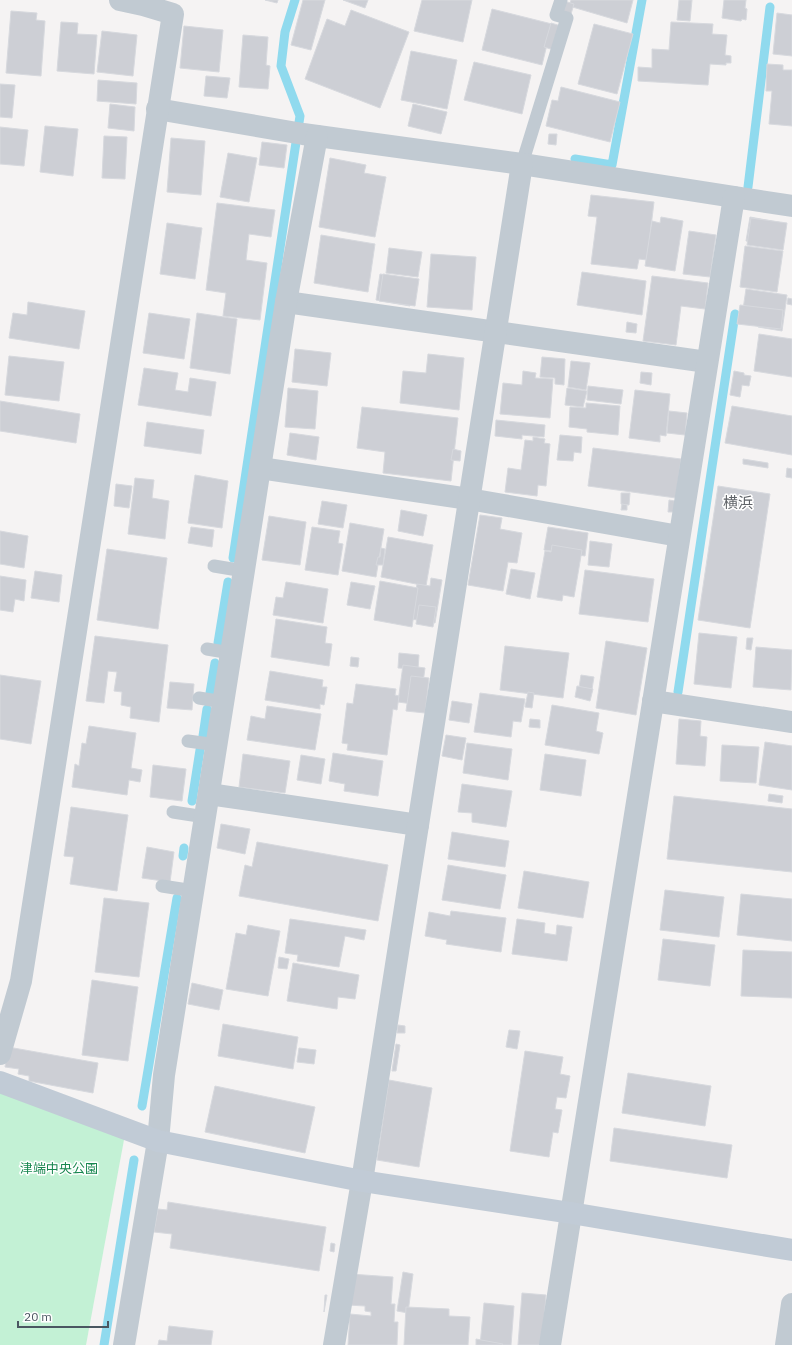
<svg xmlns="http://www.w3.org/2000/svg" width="792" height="1345" font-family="'IBM Plex Sans','Noto Sans JP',sans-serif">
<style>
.green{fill:#c3f1d5}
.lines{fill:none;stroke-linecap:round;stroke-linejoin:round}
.stream{stroke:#90daee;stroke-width:9}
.building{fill:#cdcfd5;stroke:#d7d9de}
.lane{stroke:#c1cad2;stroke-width:13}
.street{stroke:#c1cad2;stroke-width:22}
.secondary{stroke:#c1cbd6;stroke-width:22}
.labels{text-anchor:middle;stroke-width:3;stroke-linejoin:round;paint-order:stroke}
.park-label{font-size:13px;fill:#17864f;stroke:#fff}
.quarter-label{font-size:15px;fill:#5f6368;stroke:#fff}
</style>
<rect width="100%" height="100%" fill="#f5f3f3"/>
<polygon class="green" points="0,1082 126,1129 86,1345 0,1345"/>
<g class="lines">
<g class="stream">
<polyline points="575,159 612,165 642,0"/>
<polyline points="748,187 770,7"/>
<polyline points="233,558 300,116 281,66 285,32 295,0"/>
<polyline points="218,643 228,582"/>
<polyline points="678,692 735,314"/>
<polyline points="210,693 215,663"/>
<polyline points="203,736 207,709"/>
<polyline points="192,801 200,750"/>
<polyline points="183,856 184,848"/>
<polyline points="142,1106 177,898"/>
<polyline points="104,1345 134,1160"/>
</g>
</g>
<g class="building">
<polygon points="265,0 278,0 277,3"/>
<polygon points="303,0 325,0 311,50 291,45"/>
<polygon points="343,0 368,0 365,8"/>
<polygon points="422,0 472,0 463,42 414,31"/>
<polygon points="571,0 633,0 627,23 569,6"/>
<polygon points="679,0 692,0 690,21 677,20"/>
<polygon points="724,0 746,0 745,8 747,9 746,20 742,19 741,21 722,18"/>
<polygon points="564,1 574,4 571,14 561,11"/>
<polygon points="492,9 552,24 542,65 482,50"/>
<polygon points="351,10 409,32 380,108 305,79 327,19 345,26"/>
<polygon points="11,11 37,13 36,20 45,21 41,76 6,73"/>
<polygon points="777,13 792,15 792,56 773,54"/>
<polygon points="61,22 78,23 77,34 97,35 94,74 57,71"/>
<polygon points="671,22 713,24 712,34 727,35 725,55 731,56 731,63 726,63 726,65 710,64 708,85 638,81 638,67 652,68 652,49 669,50"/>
<polygon points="551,23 561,26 554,50 544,47"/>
<polygon points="594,24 633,34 617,94 578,84"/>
<polygon points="184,26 223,30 219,72 180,68"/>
<polygon points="102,31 137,35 133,76 97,72"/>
<polygon points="243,35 268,37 266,65 270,66 268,89 239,87"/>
<polygon points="411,51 457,60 447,109 401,100"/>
<polygon points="474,62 531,75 522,114 464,100"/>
<polygon points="767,64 783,65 783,70 792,70 792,126 769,124 772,91 766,91"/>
<polygon points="206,76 230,78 227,98 204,96"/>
<polygon points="98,80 137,83 136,104 97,101"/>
<polygon points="0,84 15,85 12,118 0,117"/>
<polygon points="561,87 620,102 610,142 546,126 552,100 558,101"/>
<polygon points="110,104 135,107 134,131 108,128"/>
<polygon points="413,104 447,112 441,134 408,126"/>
<polygon points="45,126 78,129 73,176 40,172"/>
<polygon points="0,127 28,130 24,166 0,164"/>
<polygon points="549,134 557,134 556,145 548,144"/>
<polygon points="104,136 127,137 125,179 102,178"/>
<polygon points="171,138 205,141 201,195 167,192"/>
<polygon points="262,142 287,145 284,168 259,165"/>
<polygon points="228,153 257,158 249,202 220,197"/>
<polygon points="330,158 366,165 364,173 386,177 375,237 319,227"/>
<polygon points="591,195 654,202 647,260 639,259 637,269 591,264 597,217 588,216"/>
<polygon points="217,203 275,210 271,237 249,234 246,260 267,263 260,320 223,316 226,293 206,290"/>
<polygon points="661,217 683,221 675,271 645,266 652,221 660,223"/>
<polygon points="750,217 783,223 779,246 746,241"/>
<polygon points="751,218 787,223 783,250 747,245"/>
<polygon points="167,223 202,228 195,279 160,274"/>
<polygon points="689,231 716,235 710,277 683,274"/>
<polygon points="321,235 375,244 368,292 314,283"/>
<polygon points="745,246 783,251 777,292 740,287"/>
<polygon points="389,248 422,252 418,277 386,273"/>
<polygon points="431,254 476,257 472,310 427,307"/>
<polygon points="582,272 646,281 642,315 577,305"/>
<polygon points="380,274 414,279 410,306 376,300"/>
<polygon points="383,274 419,279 415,306 379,301"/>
<polygon points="652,276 708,283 705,309 681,306 676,345 643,341"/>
<polygon points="746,289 787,295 782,331 758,327 760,319 742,316"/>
<polygon points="788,298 792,299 792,305 787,304"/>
<polygon points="28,302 85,311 79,349 9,338 13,313 27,315"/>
<polygon points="740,305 783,310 781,329 737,324"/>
<polygon points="149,313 190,319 184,359 143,353"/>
<polygon points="197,313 237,319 230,374 190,368"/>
<polygon points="627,322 637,324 636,333 626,332"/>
<polygon points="759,334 792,339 792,377 754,371"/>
<polygon points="295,349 331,353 327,386 292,382"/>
<polygon points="428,354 464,358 459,410 400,403 403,371 426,373"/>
<polygon points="9,356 64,362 59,401 5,395"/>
<polygon points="542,357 565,359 564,385 555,384 555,378 540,377"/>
<polygon points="571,361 590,363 586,390 568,387"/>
<polygon points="144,368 178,373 175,390 188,392 190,378 216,382 211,416 138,405"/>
<polygon points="523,371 536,373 535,378 553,379 550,418 500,414 503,383 522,385"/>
<polygon points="734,371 744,373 744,375 751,376 749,386 742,385 740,397 730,395"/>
<polygon points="641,372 652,373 651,385 640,383"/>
<polygon points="588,386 623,390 621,404 587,400"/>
<polygon points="288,388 318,391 315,429 285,427"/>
<polygon points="567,388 587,391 583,407 565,405"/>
<polygon points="635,390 670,394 666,436 660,435 660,442 629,438"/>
<polygon points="0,401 80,414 76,443 0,431"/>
<polygon points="586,403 620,406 618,435 587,432 587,429 569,427 570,407 586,408"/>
<polygon points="732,406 792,416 792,455 725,443"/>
<polygon points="362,407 458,418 451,481 383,473 385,452 357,448"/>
<polygon points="669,411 687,413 685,435 667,433"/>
<polygon points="496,420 545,425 544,437 522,435 522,439 495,436"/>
<polygon points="147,422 204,430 201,454 144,446"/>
<polygon points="290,433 319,437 316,460 287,455"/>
<polygon points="560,435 582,437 581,453 574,452 573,461 557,460"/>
<polygon points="533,437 545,439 544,443 550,444 546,486 538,485 537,496 505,492 508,468 521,470 525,440 533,441"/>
<polygon points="593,448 681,459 676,498 588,486"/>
<polygon points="453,449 461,451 460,461 451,460"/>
<polygon points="743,459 768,463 768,468 743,464"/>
<polygon points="787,468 792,469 792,478 786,477"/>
<polygon points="195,475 228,481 222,528 188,523"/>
<polygon points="135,478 154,480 152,498 169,501 165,539 128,534"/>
<polygon points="116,484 132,486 129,508 114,506"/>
<polygon points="718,486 770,494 750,628 698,620"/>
<polygon points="621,493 630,493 629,505 621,504"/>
<polygon points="669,500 675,501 674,512 668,512"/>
<polygon points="322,501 347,505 343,528 318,524"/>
<polygon points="622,504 627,505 627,510 621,510"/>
<polygon points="401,510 427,515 423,536 398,531"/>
<polygon points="480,515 502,518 500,529 522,533 517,563 508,562 503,591 468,585"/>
<polygon points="269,516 306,522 300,565 262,560"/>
<polygon points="350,523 384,529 376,577 342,571"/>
<polygon points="191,527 214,530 212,547 188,543"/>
<polygon points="312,527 340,531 338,543 343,544 338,575 305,570"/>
<polygon points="548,527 588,533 585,556 544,550"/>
<polygon points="0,531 28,536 24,568 0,564"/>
<polygon points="388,537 433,545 426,586 381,577"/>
<polygon points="590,541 612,544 609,567 588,565"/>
<polygon points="552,545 582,550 574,597 563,595 562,601 537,597 545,551 551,552"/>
<polygon points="381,548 385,549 383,565 376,565 378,557 380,557"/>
<polygon points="107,549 167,558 158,629 97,620"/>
<polygon points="511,569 535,573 530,599 506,594"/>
<polygon points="585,570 654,579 648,622 579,614"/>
<polygon points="35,571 62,575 59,602 31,598"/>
<polygon points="0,576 26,580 24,601 15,599 13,612 0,610"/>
<polygon points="431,578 442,580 435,623 411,619 417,584 430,586"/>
<polygon points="380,581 418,588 412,627 374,620"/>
<polygon points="286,582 328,589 323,623 273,615 276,597 283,598"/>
<polygon points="351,582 375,586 370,609 347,605"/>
<polygon points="419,605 436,607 433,627 416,624"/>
<polygon points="276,619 327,627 325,643 332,644 329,666 271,657"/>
<polygon points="699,633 737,637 731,688 694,684"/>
<polygon points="95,636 168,645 159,722 130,718 131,707 121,705 122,692 114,691 117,672 108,671 104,703 86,701"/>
<polygon points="747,638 753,638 751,650 746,649"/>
<polygon points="606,641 647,648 636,715 596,708"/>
<polygon points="505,646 569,653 563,698 500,690"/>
<polygon points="756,647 792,650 791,690 753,687"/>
<polygon points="399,653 419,655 418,669 398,668"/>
<polygon points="351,657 359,658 358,667 350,666"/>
<polygon points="403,665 425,668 420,705 398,702"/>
<polygon points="270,671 323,680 322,687 327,687 324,705 320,704 320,709 265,700"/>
<polygon points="0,675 41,681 31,744 0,739"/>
<polygon points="581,675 594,677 592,689 579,687"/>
<polygon points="411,676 429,678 425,713 406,711"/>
<polygon points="170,682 194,684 192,710 167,708"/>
<polygon points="356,684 396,689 395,695 399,696 397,710 393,709 387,755 347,750 348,744 342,743 347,703 353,704"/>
<polygon points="577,686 593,689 590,701 575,697"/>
<polygon points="528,692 534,693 532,708 525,707"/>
<polygon points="480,693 525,699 521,722 513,721 511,737 474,732"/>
<polygon points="452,701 472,704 469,723 449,720"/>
<polygon points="552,705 599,713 596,731 603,733 599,754 545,745"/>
<polygon points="267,706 321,714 315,750 247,740 251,716 265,719"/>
<polygon points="530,719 540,720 540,728 529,727"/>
<polygon points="679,719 701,721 700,736 707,737 705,766 676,764"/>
<polygon points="89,726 136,733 131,768 142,770 140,782 129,780 127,795 72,787 75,764 79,766 82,743 86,744"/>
<polygon points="446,735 466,738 462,760 442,756"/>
<polygon points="765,742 792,746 792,790 759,785"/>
<polygon points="467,743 512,749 508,780 463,773"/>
<polygon points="722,745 759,747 756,783 720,781"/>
<polygon points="333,753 383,761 378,796 344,791 345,784 329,781"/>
<polygon points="243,754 290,761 285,793 239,787"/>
<polygon points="545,754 586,760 581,796 540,790"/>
<polygon points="301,755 325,759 321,784 297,780"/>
<polygon points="153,765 186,769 182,801 150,797"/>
<polygon points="462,784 512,791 506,827 472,822 472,813 458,812"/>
<polygon points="769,794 783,796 782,803 768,801"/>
<polygon points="674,796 792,809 792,872 667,859"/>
<polygon points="71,807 128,815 117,891 70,884 74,857 64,856"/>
<polygon points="221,824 250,829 245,854 217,848"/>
<polygon points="452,832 509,841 505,867 448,859"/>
<polygon points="257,842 388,865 378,921 239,896 245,865 252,867"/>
<polygon points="147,847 174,852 170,882 142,878"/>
<polygon points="448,865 506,875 500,909 442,900"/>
<polygon points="524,871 589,882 583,918 518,908"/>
<polygon points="665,890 724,897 719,937 660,930"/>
<polygon points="741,894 792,899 792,941 737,935"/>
<polygon points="104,898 149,903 139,977 95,972"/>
<polygon points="451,911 506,918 501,952 446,944 447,940 425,936 429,912 450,916"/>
<polygon points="290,919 366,930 364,940 345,936 339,967 297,961 298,955 285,953"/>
<polygon points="517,919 545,923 544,933 556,935 557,925 572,927 567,961 512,954"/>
<polygon points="248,925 280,931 268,996 226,989 236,933 246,935"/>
<polygon points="663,939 715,945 710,986 658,980"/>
<polygon points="743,950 792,952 792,998 741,996"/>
<polygon points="279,957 289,959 287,969 278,968"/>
<polygon points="293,963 359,975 355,999 338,997 337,1009 287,1001"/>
<polygon points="92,980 138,987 128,1061 82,1055"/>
<polygon points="192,983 223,990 219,1010 188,1004"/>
<polygon points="223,1024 298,1037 293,1069 218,1056"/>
<polygon points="398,1025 405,1026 405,1033 397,1033"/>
<polygon points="509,1030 520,1031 517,1049 506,1047"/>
<polygon points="396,1044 400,1045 396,1071 392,1071"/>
<polygon points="8,1047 98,1063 93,1093 29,1081 29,1076 18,1074 19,1069 5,1067"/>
<polygon points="299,1048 316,1050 314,1064 297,1062"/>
<polygon points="525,1051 563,1057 560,1074 570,1076 566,1098 557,1097 555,1109 562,1110 558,1133 553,1132 549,1157 510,1151"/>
<polygon points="628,1073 711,1086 705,1126 622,1113"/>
<polygon points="389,1080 432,1088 419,1167 377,1160"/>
<polygon points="215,1086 315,1107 305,1153 205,1132"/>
<polygon points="614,1128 732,1145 727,1178 610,1161"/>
<polygon points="168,1202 326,1227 319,1271 170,1248 172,1234 154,1232 158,1209 167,1210"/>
<polygon points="331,1243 335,1244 334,1252 330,1251"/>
<polygon points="403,1272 413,1274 408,1313 397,1311"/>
<polygon points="350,1274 393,1277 391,1304 395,1304 394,1322 398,1322 397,1345 348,1345 350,1314 371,1316 371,1312 365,1311 365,1306 348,1305"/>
<polygon points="522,1293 546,1295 542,1345 518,1345"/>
<polygon points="325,1295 327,1295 324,1312"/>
<polygon points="484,1303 514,1306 511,1345 480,1345"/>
<polygon points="406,1307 449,1309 449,1316 470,1317 468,1345 404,1345"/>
<polygon points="169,1326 213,1331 211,1345 158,1345 159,1340 167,1341"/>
<polygon points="476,1339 503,1344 502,1345 476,1345"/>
</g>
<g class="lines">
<g class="lane">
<polyline points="522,164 567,18 556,15 561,0"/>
<polyline points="214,566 244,571"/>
<polyline points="207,649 231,653"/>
<polyline points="199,698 224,702"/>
<polyline points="188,741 217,745"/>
<polyline points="173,812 205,817"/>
<polyline points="162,886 194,891"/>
</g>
<g class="street">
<polyline points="157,109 303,134 522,164 792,206"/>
<polyline points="286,302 707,362"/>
<polyline points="260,468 469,499 679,536"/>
<polyline points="653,701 792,722"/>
<polyline points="209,794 418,825"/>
<polyline points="0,1054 21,981 173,14 143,5 120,0"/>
<polyline points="124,1345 158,1141 164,1075 231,653 286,302 317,136"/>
<polyline points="334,1345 362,1181 522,164"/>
<polyline points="550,1345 734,197"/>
<polyline points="786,1345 792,1304"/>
</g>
<polyline class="secondary" points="0,1082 158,1141 362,1181 571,1213 792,1250"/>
</g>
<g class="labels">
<g class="park-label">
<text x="59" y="1173">津端中央公園</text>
</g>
<g class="quarter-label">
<text x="738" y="508">横浜</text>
</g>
</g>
<path d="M18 1321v6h90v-6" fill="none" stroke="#4a5661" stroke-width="2"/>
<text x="24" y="1321" font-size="12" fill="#4a5661" stroke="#ffffff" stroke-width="3" paint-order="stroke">20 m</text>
</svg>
